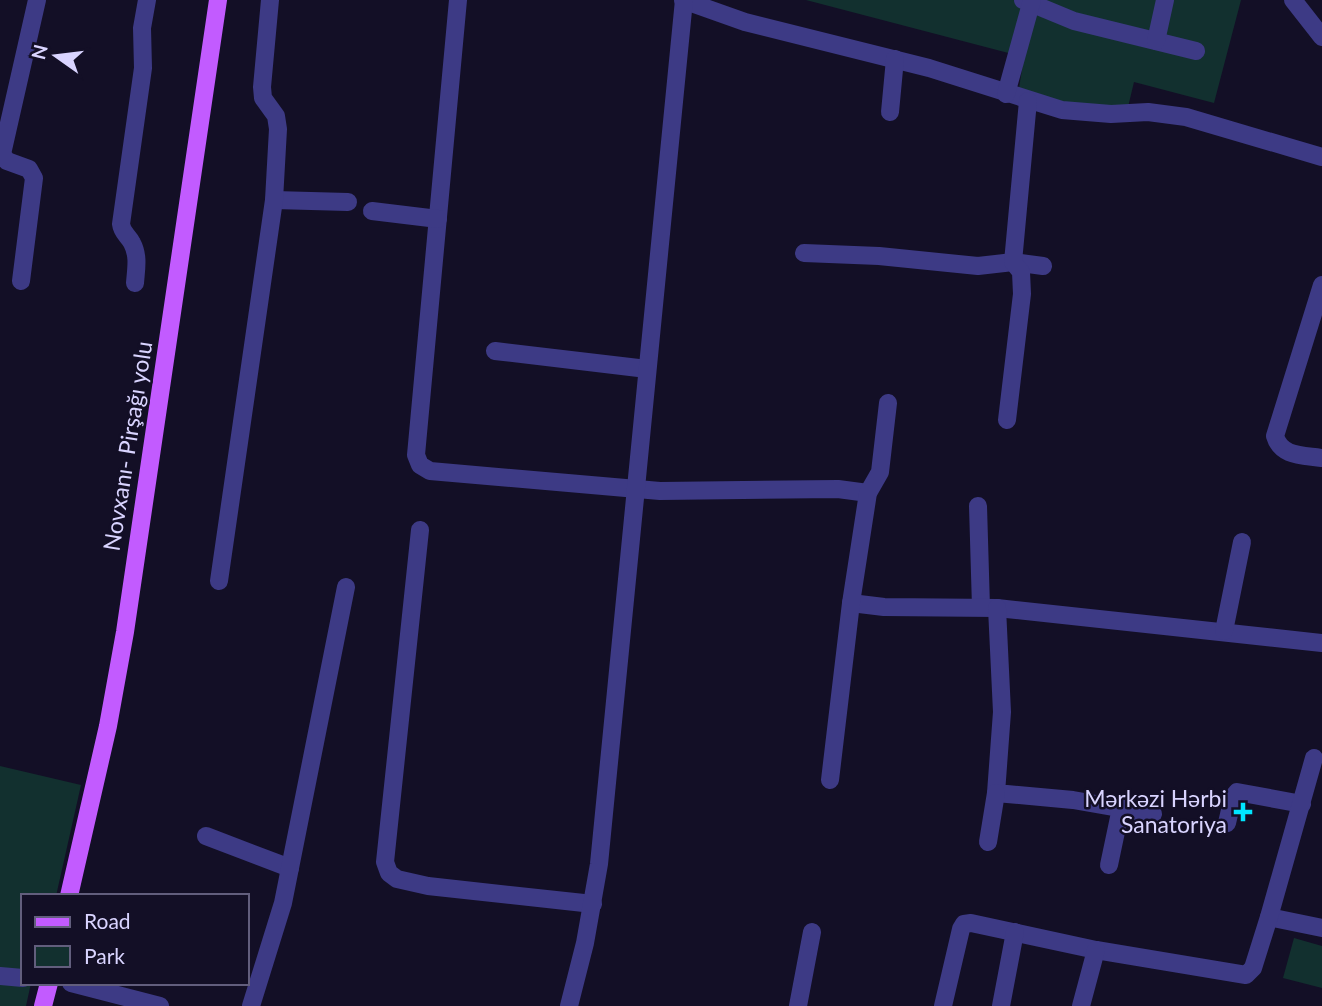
<svg xmlns="http://www.w3.org/2000/svg" width="1322" height="1006" font-family="Lato,sans-serif">
<style>
.green{fill:#12302f}
.lines{fill:none;stroke-linecap:round;stroke-linejoin:round}
.minor{stroke:#3d3a85;stroke-width:18}
.major{stroke:#c25bff;stroke-width:18}
.poi-dot{fill:#00e5ff;stroke:#130f26;stroke-width:2.5}
.labels{text-anchor:middle;stroke-width:5;stroke-linejoin:round;paint-order:stroke}
.street-label{font-size:23px;fill:#d9d4ff;stroke:#130f26}
.poi-label{font-size:23px;fill:#d9d4ff;stroke:#130f26;text-anchor:end}
</style>
<rect width="100%" height="100%" fill="#130f26"/>
<g class="green">
<polygon points="806,0 1241,0 1214,103 1134,82 1128,107 1065,105 1019,88 1024,57"/>
<polygon points="0,766 81,785 56,896 23,896 23,983 31,983 26,1006 0,1006"/>
<polygon points="1294,938 1322,946 1322,988 1283,978"/>
</g>
<g class="lines">
<g class="minor">
<polyline points="458,0 416,455 420,465 430,471 660,491 838,489 868,493"/>
<polyline points="683,0 745,22 929,68 1062,110 1111,114 1148,112 1186,117 1322,157"/>
<polyline points="1023,0 1074,21 1196,51"/>
<polyline points="1293,0 1322,37"/>
<polyline points="1156,41 1165,0"/>
<polyline points="1006,94 1032,0"/>
<polyline points="890,112 895,59"/>
<polyline points="274,200 348,202"/>
<polyline points="372,211 438,219"/>
<polyline points="804,253 879,256 978,266 1013,262 1043,266"/>
<polyline points="21,281 34,178 29,169 7,161 2,154 37,0"/>
<path d="M135,283C136,269 139,256 132,243C128,235 122,233 121,224L143,68L142,28L147,0"/>
<path d="M1322,285L1275,436C1281,457 1303,455 1322,458"/>
<polyline points="495,351 647,369"/>
<polyline points="1007,420 1022,294 1021,272 1013,262 1028,101"/>
<polyline points="978,506 981,607"/>
<polyline points="420,530 385,862 389,873 397,879 428,886 593,904"/>
<polyline points="219,581 274,200 278,129 276,116 263,98 262,87 270,0"/>
<polyline points="851,603 884,607 997,608 1322,643"/>
<polyline points="997,608 1002,712 996,793 1073,800 1153,814"/>
<polyline points="1224,631 1242,542"/>
<polyline points="830,780 851,603 868,493 880,472 888,403"/>
<polyline points="1227,823 1233,797 1237,792 1302,804"/>
<polyline points="206,836 290,868"/>
<polyline points="988,842 996,793"/>
<polyline points="1109,865 1121,808"/>
<polyline points="1269,917 1322,928"/>
<polyline points="0,976 23,978"/>
<polyline points="71,983 160,1006"/>
<polyline points="251,1006 283,903 346,587"/>
<polyline points="569,1006 585,943 599,864 684,0"/>
<polyline points="798,1006 812,932"/>
<polyline points="943,1006 961,929 964,924 971,923 1096,950 1246,975 1253,968 1269,917 1314,758"/>
<polyline points="1001,1006 1015,932"/>
<polyline points="1081,1006 1096,950"/>
</g>
<g class="major">
<polyline points="69,896 108,726 125,632 218,0"/>
<polyline points="43,1006 49,983"/>
</g>
</g>
<path class="poi-dot" d="M1239.5 801.5h7v7h7v7h-7v7h-7v-7h-7v-7h7z"/>
<g class="labels">
<g class="street-label">
<text transform="translate(128 446) rotate(-81)" y="8">Novxanı- Pirşağı yolu</text>
</g>
<g class="poi-label">
<text x="1227" y="807">Mərkəzi Hərbi<tspan x="1227" dy="26">Sanatoriya</tspan></text>
</g>
</g>
<rect x="21" y="894" width="228" height="91" fill="#130f26" stroke="#625e7d" stroke-width="2"/>
<rect x="35" y="917" width="35" height="10" fill="#c25bff" stroke="#625e7d" stroke-width="2"/>
<text x="84" y="929" font-size="21" fill="#d9d4ff">Road</text>
<rect x="35" y="946" width="35" height="21" fill="#12302f" stroke="#625e7d" stroke-width="2"/>
<text x="84" y="964" font-size="21" fill="#d9d4ff">Park</text>
<g transform="translate(56 56) rotate(284)" stroke="#130f26" stroke-width="5" paint-order="stroke">
<path d="M0-5L12 26L0 18L-12 26Z" fill="#d9d4ff"/>
<text y="-10" font-size="19" font-weight="bold" text-anchor="middle" fill="#d9d4ff">N</text>
</g>
</svg>
